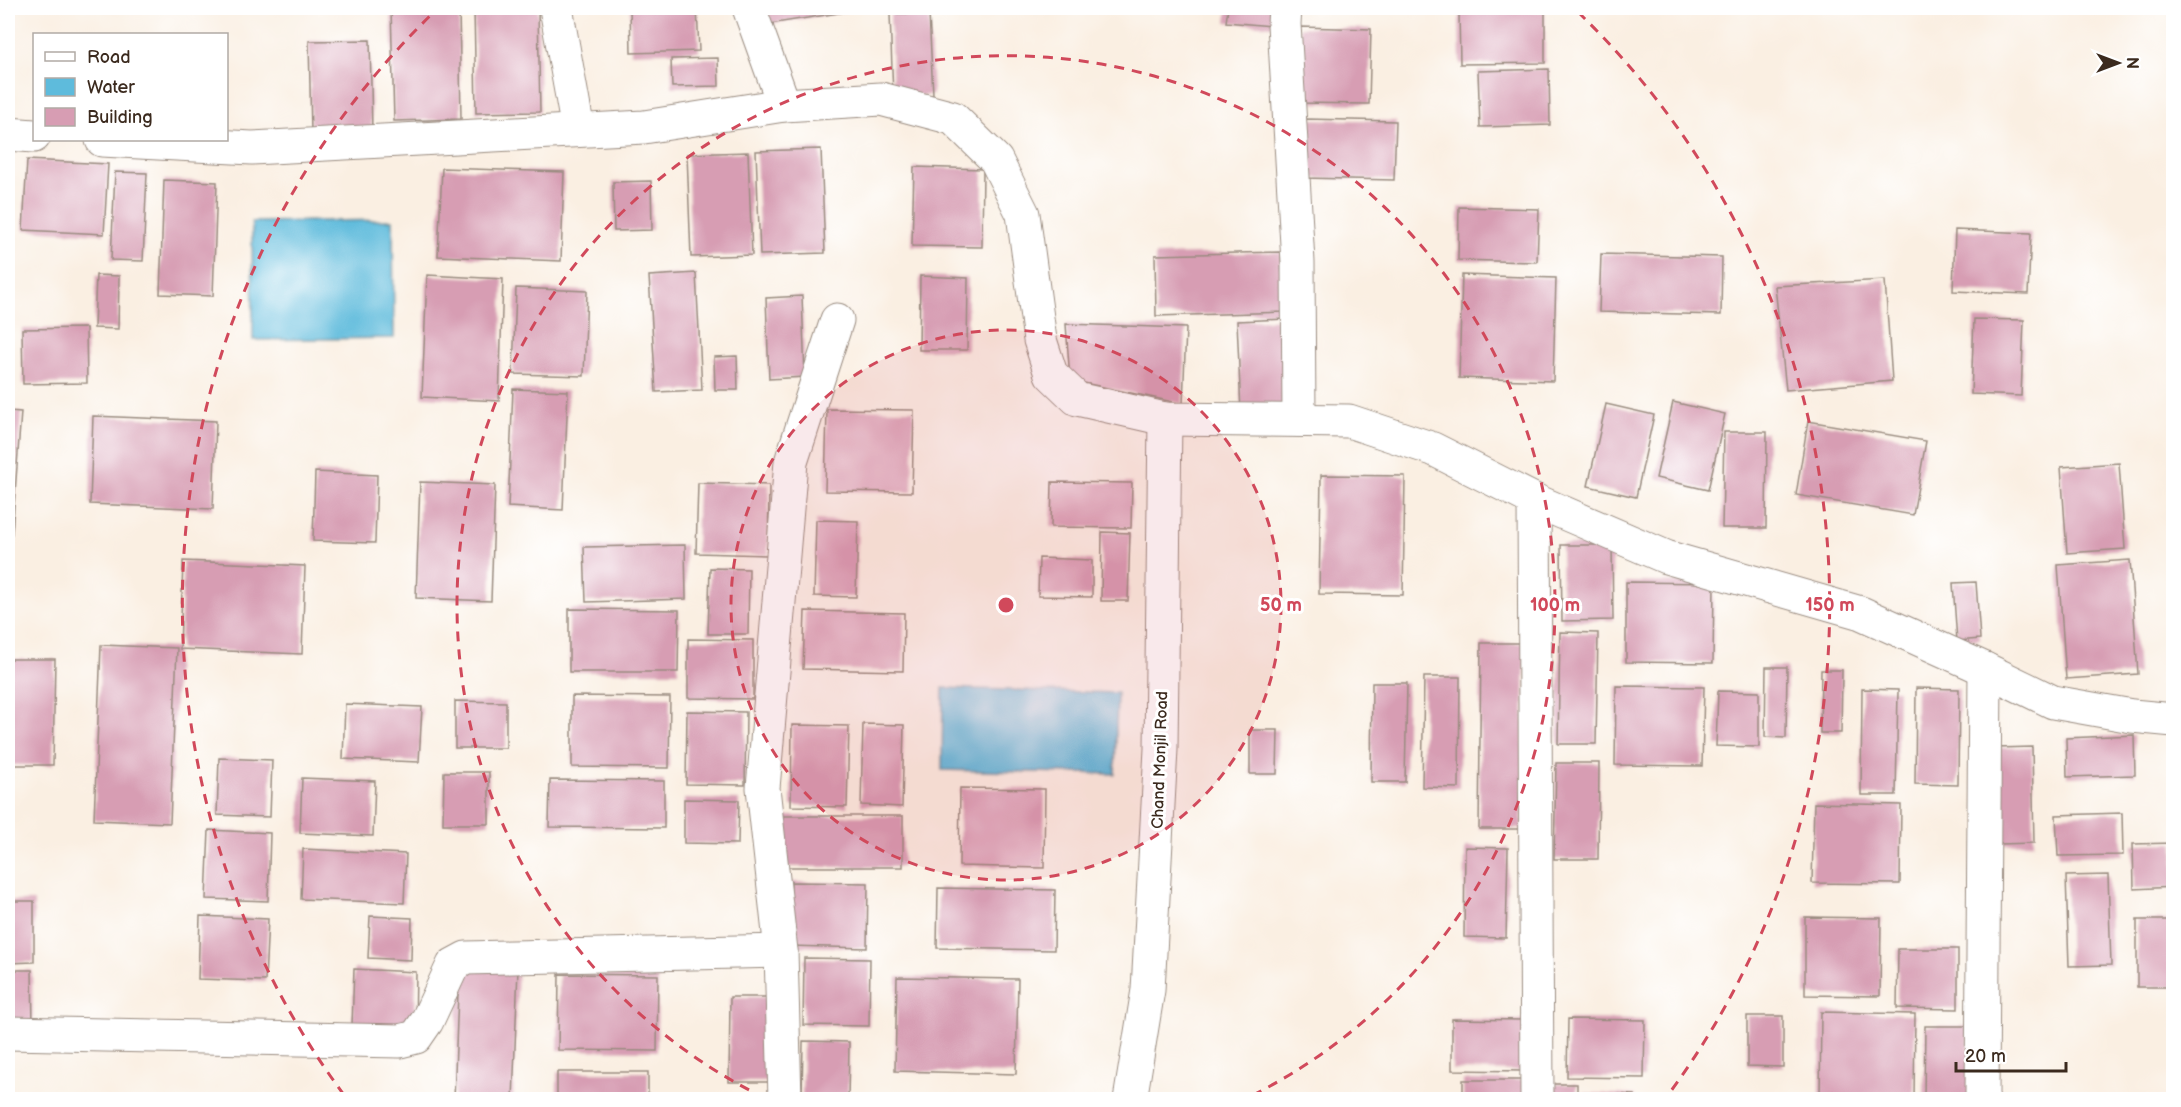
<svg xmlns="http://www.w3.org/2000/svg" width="2181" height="1107" font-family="'Balsamiq Sans',sans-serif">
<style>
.water{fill:#5ebbdc;stroke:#4c727d;stroke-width:1.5}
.building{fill:#d79db3}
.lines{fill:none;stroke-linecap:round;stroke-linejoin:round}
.minor-casing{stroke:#9a8c80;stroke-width:35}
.minor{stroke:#fff;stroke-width:33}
.ring{fill:none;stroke:#d1495b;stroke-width:3;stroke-dasharray:10 8}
.labels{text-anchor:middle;stroke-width:6;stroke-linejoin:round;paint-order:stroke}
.street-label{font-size:16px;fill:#3b2a1e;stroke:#fff}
.centre{fill:#d1495b;stroke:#fff;stroke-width:3}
.ring-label{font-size:18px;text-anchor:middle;font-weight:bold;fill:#d1495b;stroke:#fff;stroke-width:6;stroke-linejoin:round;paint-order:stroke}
</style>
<rect width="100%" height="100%" fill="#fff"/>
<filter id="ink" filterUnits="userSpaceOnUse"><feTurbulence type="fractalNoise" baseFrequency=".0167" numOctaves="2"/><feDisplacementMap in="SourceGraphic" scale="12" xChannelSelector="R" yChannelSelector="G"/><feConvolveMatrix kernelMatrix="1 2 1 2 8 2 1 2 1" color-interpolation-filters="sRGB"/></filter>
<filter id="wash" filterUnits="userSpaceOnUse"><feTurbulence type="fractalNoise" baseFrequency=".008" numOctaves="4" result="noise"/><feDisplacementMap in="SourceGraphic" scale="24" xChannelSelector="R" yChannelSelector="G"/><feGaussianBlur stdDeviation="1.35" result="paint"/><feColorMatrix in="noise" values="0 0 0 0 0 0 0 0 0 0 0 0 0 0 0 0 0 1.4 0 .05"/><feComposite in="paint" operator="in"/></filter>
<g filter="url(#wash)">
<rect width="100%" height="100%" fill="#faefe2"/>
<g class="water">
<polygon points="393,220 394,338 253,340 252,222"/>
<polygon points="943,688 1117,693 1115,774 942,770"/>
</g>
<g id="blocks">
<g class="building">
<polygon points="391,8 459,8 461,119 394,121"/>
<polygon points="474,8 538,8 540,112 476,113"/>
<polygon points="630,8 697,8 699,51 631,53"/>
<polygon points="767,8 857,8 857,10 770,24"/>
<polygon points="1228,8 1274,8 1272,26 1226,22"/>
<polygon points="1545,11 1545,63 1460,64 1459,12"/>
<polygon points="929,13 933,95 893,97 890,14"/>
<polygon points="1300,27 1371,29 1369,104 1298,103"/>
<polygon points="370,40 372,132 311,133 309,41"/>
<polygon points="718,58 719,86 672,87 671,59"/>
<polygon points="1549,69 1550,125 1480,127 1478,71"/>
<polygon points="1305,119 1396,121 1394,180 1304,178"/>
<polygon points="821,149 825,253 760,255 756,151"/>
<polygon points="748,152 752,255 691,257 687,154"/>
<polygon points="27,160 108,164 104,234 23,230"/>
<polygon points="914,167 983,169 982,247 912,246"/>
<polygon points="442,168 564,172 561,261 438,256"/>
<polygon points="115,172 147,173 143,261 111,260"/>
<polygon points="164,180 217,182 213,296 160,294"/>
<polygon points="651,181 652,230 614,231 613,182"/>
<polygon points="1459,207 1539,209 1537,262 1458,260"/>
<polygon points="1955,230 2031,233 2028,294 1953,291"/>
<polygon points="1281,252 1283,312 1156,316 1155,255"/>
<polygon points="1601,254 1722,257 1721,315 1599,312"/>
<polygon points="696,273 702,390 656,392 649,276"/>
<polygon points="96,275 119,276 118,329 94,328"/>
<polygon points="427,275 503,279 499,401 422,397"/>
<polygon points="1462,275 1556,278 1553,381 1459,378"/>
<polygon points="920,276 968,278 967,350 919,350"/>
<polygon points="1885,280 1892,381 1786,390 1775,286"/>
<polygon points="516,288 587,291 584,376 513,374"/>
<polygon points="802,296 805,377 769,379 766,298"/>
<polygon points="1287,319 1291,410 1241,412 1237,321"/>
<polygon points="1974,319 2024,320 2021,396 1971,394"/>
<polygon points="1066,324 1186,328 1183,404 1070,380"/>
<polygon points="86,328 87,383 23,384 22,329"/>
<polygon points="737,356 738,390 715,390 714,357"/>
<polygon points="513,389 568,391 563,510 508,507"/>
<polygon points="1673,402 1725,414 1708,490 1656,478"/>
<polygon points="1606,404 1654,415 1636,497 1588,486"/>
<polygon points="827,409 914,410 912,492 825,491"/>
<polygon points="8,411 21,412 12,534 8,534"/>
<polygon points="93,416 216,421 213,509 90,504"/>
<polygon points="1808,421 1926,441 1913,515 1796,495"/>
<polygon points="1724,432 1767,432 1766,528 1722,528"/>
<polygon points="2119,463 2125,549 2067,553 2061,467"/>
<polygon points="315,472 377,475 375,543 313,541"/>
<polygon points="1321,475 1405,476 1403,595 1319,594"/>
<polygon points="420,482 495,485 491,601 416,598"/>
<polygon points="1052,482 1132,483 1131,528 1051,527"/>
<polygon points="698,483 769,485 768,555 696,553"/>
<polygon points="816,520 858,521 856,597 814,596"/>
<polygon points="1102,532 1130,533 1128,601 1101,601"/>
<polygon points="685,545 686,599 586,602 584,547"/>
<polygon points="1561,545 1612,545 1613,620 1562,621"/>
<polygon points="1039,558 1092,560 1092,597 1038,596"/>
<polygon points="2130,560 2138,674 2066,679 2058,565"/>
<polygon points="183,561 305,566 302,654 180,649"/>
<polygon points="710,568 749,569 748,634 708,634"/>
<polygon points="1626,582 1714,583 1713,663 1626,662"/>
<polygon points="1976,582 1980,639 1957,641 1953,583"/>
<polygon points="569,609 679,610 678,672 569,672"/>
<polygon points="805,611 904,613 903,671 803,669"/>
<polygon points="1560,632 1598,633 1596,744 1558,744"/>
<polygon points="688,639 753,640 753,699 688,698"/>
<polygon points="1481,643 1525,643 1522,829 1479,829"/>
<polygon points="101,645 177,648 170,823 94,820"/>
<polygon points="8,659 55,659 53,765 8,765"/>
<polygon points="1766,667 1787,667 1786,738 1765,737"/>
<polygon points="1821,670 1842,670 1841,733 1820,733"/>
<polygon points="1424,677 1460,677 1459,788 1422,787"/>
<polygon points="1372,683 1407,683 1405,782 1371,782"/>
<polygon points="1616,686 1704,687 1702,766 1615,765"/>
<polygon points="1916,688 1959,689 1958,785 1915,784"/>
<polygon points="1862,689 1898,690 1896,795 1861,795"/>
<polygon points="1718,691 1759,692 1759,747 1716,746"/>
<polygon points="572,696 670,697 669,768 572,767"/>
<polygon points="455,701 506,702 506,748 455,748"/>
<polygon points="345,704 422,707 419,762 343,759"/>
<polygon points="687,711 746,712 745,785 686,784"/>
<polygon points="863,724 904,725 902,807 861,805"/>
<polygon points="792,725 849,726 847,807 791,806"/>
<polygon points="1250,730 1278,730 1277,774 1250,774"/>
<polygon points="2134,735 2135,775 2067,777 2066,738"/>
<polygon points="2032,747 2034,843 1999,844 1996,748"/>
<polygon points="219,758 272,760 270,817 217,815"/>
<polygon points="1556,763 1599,763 1598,859 1554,859"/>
<polygon points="444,772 489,772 489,824 443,824"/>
<polygon points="302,778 375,781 373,836 300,833"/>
<polygon points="550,780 664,781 664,828 549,827"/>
<polygon points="960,788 1045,789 1044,868 959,866"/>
<polygon points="684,799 739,800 738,844 684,843"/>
<polygon points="1814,803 1901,805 1900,884 1812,883"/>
<polygon points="2122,813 2123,855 2058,856 2056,815"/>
<rect x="781" y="816" width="122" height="51"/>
<polygon points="209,830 270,833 268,901 206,899"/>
<polygon points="2174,843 2174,887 2134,889 2133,844"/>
<polygon points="1465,847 1508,848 1506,938 1464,937"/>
<polygon points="303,849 406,854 404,903 301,899"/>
<polygon points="2108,875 2111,965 2069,966 2066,876"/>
<polygon points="791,882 868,883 867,948 789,946"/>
<polygon points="938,888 1055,890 1054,950 937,948"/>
<polygon points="8,901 34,901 34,962 8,963"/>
<polygon points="200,916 268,919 265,981 198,979"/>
<polygon points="370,916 412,918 411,960 368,958"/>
<polygon points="1805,917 1881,918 1880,996 1805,995"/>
<rect x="2137" y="920" width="37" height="67"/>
<polygon points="1898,949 1958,949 1958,1009 1897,1008"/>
<polygon points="804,958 870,959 869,1026 803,1025"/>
<polygon points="459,966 518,968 513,1100 454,1100"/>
<polygon points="354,969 416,972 415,1029 352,1026"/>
<polygon points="8,970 32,970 33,1027 8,1027"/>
<polygon points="559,974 658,975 657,1051 558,1050"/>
<polygon points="897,977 1018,979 1016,1074 895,1071"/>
<polygon points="730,997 778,997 777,1082 729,1082"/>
<polygon points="1821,1012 1915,1014 1914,1100 1820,1100"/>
<polygon points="1747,1016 1783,1016 1783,1067 1747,1066"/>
<polygon points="1452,1019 1523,1020 1523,1071 1452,1070"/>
<polygon points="1568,1019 1645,1020 1644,1078 1567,1077"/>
<polygon points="1925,1026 1969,1026 1969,1100 1924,1100"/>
<polygon points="803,1041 849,1042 848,1100 802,1100"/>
<rect x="557" y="1072" width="91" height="28"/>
<polygon points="1463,1080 1528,1080 1527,1100 1463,1100"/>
<rect x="1550" y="1084" width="27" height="16"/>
<polygon points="1585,1093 1635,1095 1635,1100 1585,1100"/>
</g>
</g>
</g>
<g filter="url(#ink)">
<use href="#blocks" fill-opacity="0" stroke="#9a8c80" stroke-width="1.5"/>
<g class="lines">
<g class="minor-casing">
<g id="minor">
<polyline points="556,8 578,130"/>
<polyline points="749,8 784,105"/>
<polyline points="1285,8 1284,24 1298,262 1299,420"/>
<polyline points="8,134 34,136"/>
<polyline points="102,140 252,148 644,127 784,105 881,99 953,118 996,160 1023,214 1040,340 1051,374 1077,399 1165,419 1349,421 1433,449 1534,500 1666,557 1861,613 1985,669 2053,702 2132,716 2174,720"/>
<polyline points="1534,500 1537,1100"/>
<polyline points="8,1033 400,1041 416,1037 427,1021 453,965 466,958 781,951"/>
<polyline points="785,1100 781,951 763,788 791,462 837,320"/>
<polyline points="1130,1100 1148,990 1161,749 1165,419"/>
<polyline points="1983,1100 1982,1096 1985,669"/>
</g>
</g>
<use href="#minor" class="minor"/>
</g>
</g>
<circle cx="1006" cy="605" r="275" fill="#d1495b" fill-opacity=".12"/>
<g class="ring">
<circle cx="1006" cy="605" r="275"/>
<path d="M765 1098A549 549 0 1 1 1247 1098"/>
<path d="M344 1095A824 824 0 0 1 434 12M1578 12A824 824 0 0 1 1668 1095"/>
</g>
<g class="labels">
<g class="street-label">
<text transform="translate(1159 760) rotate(-88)" y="6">Chand Monjil Road</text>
</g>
</g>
<circle cx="1006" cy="605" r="9" class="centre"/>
<g class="ring-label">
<text x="1281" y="611">50 m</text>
<text x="1555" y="611">100 m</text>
<text x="1830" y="611">150 m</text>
</g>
<rect width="2181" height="1107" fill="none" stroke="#fff" stroke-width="30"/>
<rect x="33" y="33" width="195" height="108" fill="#ffffff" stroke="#b1aaa5" stroke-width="1.5"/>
<rect x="45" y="52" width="30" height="9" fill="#ffffff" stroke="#b1aaa5" stroke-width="1.5"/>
<text x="87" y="63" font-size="18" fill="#3b2a1e">Road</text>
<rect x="45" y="78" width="30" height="18" fill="#5ebbdc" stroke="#b1aaa5" stroke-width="1.5"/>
<text x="87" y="93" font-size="18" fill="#3b2a1e">Water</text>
<rect x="45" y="108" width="30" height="18" fill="#d79db3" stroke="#b1aaa5" stroke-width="1.5"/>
<text x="87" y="123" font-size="18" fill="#3b2a1e">Building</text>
<g transform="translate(2118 63) rotate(90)" stroke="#ffffff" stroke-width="4.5" paint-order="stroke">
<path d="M0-4.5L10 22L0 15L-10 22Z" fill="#3b2a1e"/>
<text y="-9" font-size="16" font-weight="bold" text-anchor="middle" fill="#3b2a1e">N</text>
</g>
<path d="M1956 1062v9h110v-9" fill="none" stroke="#3b2a1e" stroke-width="3"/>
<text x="1965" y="1062" font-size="18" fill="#3b2a1e" stroke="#ffffff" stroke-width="4.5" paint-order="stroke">20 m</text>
</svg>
